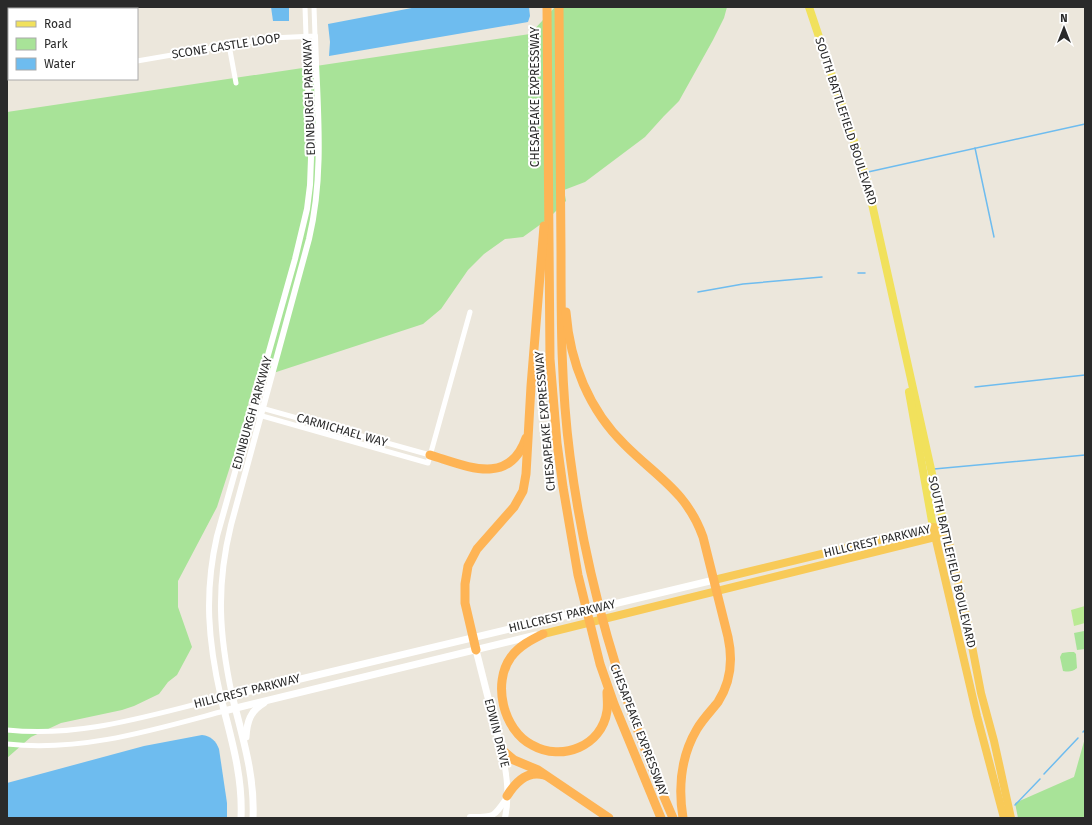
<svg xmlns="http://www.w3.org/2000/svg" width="1092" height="825" font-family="'Fira Sans',sans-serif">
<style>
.green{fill:#a8e398}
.pitch{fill:#baea94}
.water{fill:#6ebcef}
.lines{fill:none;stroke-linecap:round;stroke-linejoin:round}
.stream{stroke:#6ebcef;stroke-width:1.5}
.minor{stroke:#fff;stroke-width:5}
.tertiary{stroke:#fff;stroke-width:6}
.secondary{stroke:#fff;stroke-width:7}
.primary{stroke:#f1e15c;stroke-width:8}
.trunk{stroke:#f8ca58;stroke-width:8}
.motorway{stroke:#feb455;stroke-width:9}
.labels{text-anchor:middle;stroke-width:4;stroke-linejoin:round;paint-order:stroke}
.street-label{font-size:12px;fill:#2a2a2a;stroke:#fff}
</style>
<rect width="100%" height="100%" fill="#ece7dc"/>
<g class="green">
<polygon points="555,7 727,7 724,18 713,40 679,101 664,116 645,137 585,182 564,190 566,201 548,219 523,237 505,239 484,254 468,270 441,309 423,324 255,379 239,439 217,507 178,581 178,607 192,647 177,675 168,682 159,694 134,706 122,710 61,723 31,737 7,758 7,112 530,34"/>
<polygon points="1084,631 1085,649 1077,650 1074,633"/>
<path d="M1069,652H1074L1076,654L1077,668C1072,672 1069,672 1063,671L1060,657L1062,653Z"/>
<polygon points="1085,738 1085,818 1018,818 1015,803 1074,777"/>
</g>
<polygon class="pitch" points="1085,606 1085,623 1074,626 1071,610"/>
<g class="water">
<polygon points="271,7 289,7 289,21 273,21"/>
<polygon points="417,7 529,7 530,16 528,22 329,56 330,42 328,24"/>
<path d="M202,735C211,736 216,741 219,749L227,803V818H7V783L144,746Z"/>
</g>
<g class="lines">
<g class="stream">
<polyline points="975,148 994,237"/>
<polyline points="868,172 1085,124"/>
<polyline points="858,273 865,273"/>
<polyline points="698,292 743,284 822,277"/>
<polyline points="975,387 1085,375"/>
<polyline points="934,469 1085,455"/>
<polyline points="1083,732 1085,730"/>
<polyline points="1044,774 1078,738"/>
<polyline points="1015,805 1040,779"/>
</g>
<g class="minor">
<polyline points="305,7 306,36"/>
<polyline points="96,9 96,7"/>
<polyline points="229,45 236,83"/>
<polyline points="7,51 9,53"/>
<polyline points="137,61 271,38 315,36 314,7"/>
<polyline points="254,406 430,455"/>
<polyline points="252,413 428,463 470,312"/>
<path d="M7,730C82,738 149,715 221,698"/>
<path d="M7,744C82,752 153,730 224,711"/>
</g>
<g class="tertiary">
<path d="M232,695C219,634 216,586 231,525L309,239C325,172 317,105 315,36"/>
<path d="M221,698C208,641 204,593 217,536L295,259L307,209L310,185L311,158L306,36"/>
<path d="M501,749C507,772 510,795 505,818"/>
<path d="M470,817C494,817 493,818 506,799"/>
</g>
<g class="secondary">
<polyline points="476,650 501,749"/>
<path d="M232,695C242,736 255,775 253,818"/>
<polyline points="224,711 536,635"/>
<path d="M246,737C247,722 250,711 264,703"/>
<path d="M241,818C243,776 231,738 221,698L714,580"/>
</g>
<g class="primary">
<polyline points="809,7 866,177 939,505 946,530"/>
<polyline points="909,392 933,527"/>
</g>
<g class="trunk">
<polyline points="933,527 977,716 1004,818"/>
<polyline points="946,530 967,620 981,693 994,741 1011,818"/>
<polyline points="714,580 933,527 937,528"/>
<polyline points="543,634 935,537 946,530"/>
</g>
<g class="motorway">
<polyline points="547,7 550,359 557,443 563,487 578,575 600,664 614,704 661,818"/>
<path d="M559,7C560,89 560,171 561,252C561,320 561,388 570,456C586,581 622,702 673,818"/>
<path d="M566,312C570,363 589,410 625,445C657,477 687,492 703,537L728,637C733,660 731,682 718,702C711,711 703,719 697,729C681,756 678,787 683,818"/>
<path d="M430,455C467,466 509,487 526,438"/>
<path d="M543,634C531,640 519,646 511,657C492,683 503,730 532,745C562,762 602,746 607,711C608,705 607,698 607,692"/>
<polyline points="476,650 465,603 465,584 468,566 477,549 514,507 523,491 526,474 531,386 544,226"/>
<polyline points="501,749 514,760 538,770 609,818"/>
<path d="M507,796C515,783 527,770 544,775"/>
</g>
</g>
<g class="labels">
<g class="street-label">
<text transform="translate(226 46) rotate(-9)" y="4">SCONE CASTLE LOOP</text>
<text transform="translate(309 97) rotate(-92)" y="4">EDINBURGH PARKWAY</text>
<text transform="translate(535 97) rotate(-90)" y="4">CHESAPEAKE EXPRESSWAY</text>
<text transform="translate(846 121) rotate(72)" y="4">SOUTH BATTLEFIELD BOULEVARD</text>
<text transform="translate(252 413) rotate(-74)" y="4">EDINBURGH PARKWAY</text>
<text transform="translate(545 421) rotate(-95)" y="4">CHESAPEAKE EXPRESSWAY</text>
<text transform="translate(342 430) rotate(16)" y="4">CARMICHAEL WAY</text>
<text transform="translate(877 541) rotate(-13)" y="4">HILLCREST PARKWAY</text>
<text transform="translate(952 562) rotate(77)" y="4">SOUTH BATTLEFIELD BOULEVARD</text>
<text transform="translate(562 616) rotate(-13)" y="4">HILLCREST PARKWAY</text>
<text transform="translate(247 691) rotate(-14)" y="4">HILLCREST PARKWAY</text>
<text transform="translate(639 730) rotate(69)" y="4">CHESAPEAKE EXPRESSWAY</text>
<text transform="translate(497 733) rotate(76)" y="4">EDWIN DRIVE</text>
</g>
</g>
<rect width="1092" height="825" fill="none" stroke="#2a2a2a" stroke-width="16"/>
<rect x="8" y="8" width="130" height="72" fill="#ffffff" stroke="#aaaaaa"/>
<rect x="16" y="21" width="20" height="6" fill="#f1e15c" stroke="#aaaaaa"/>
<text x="44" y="28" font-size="12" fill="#2a2a2a">Road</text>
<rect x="16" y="38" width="20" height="12" fill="#a8e398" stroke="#aaaaaa"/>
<text x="44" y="48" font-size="12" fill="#2a2a2a">Park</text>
<rect x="16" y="58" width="20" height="12" fill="#6ebcef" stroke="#aaaaaa"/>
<text x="44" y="68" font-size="12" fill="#2a2a2a">Water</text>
<g transform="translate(1064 28)" stroke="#ffffff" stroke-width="3" paint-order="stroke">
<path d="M0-3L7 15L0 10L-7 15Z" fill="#2a2a2a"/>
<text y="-6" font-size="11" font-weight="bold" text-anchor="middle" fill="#2a2a2a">N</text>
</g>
</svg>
